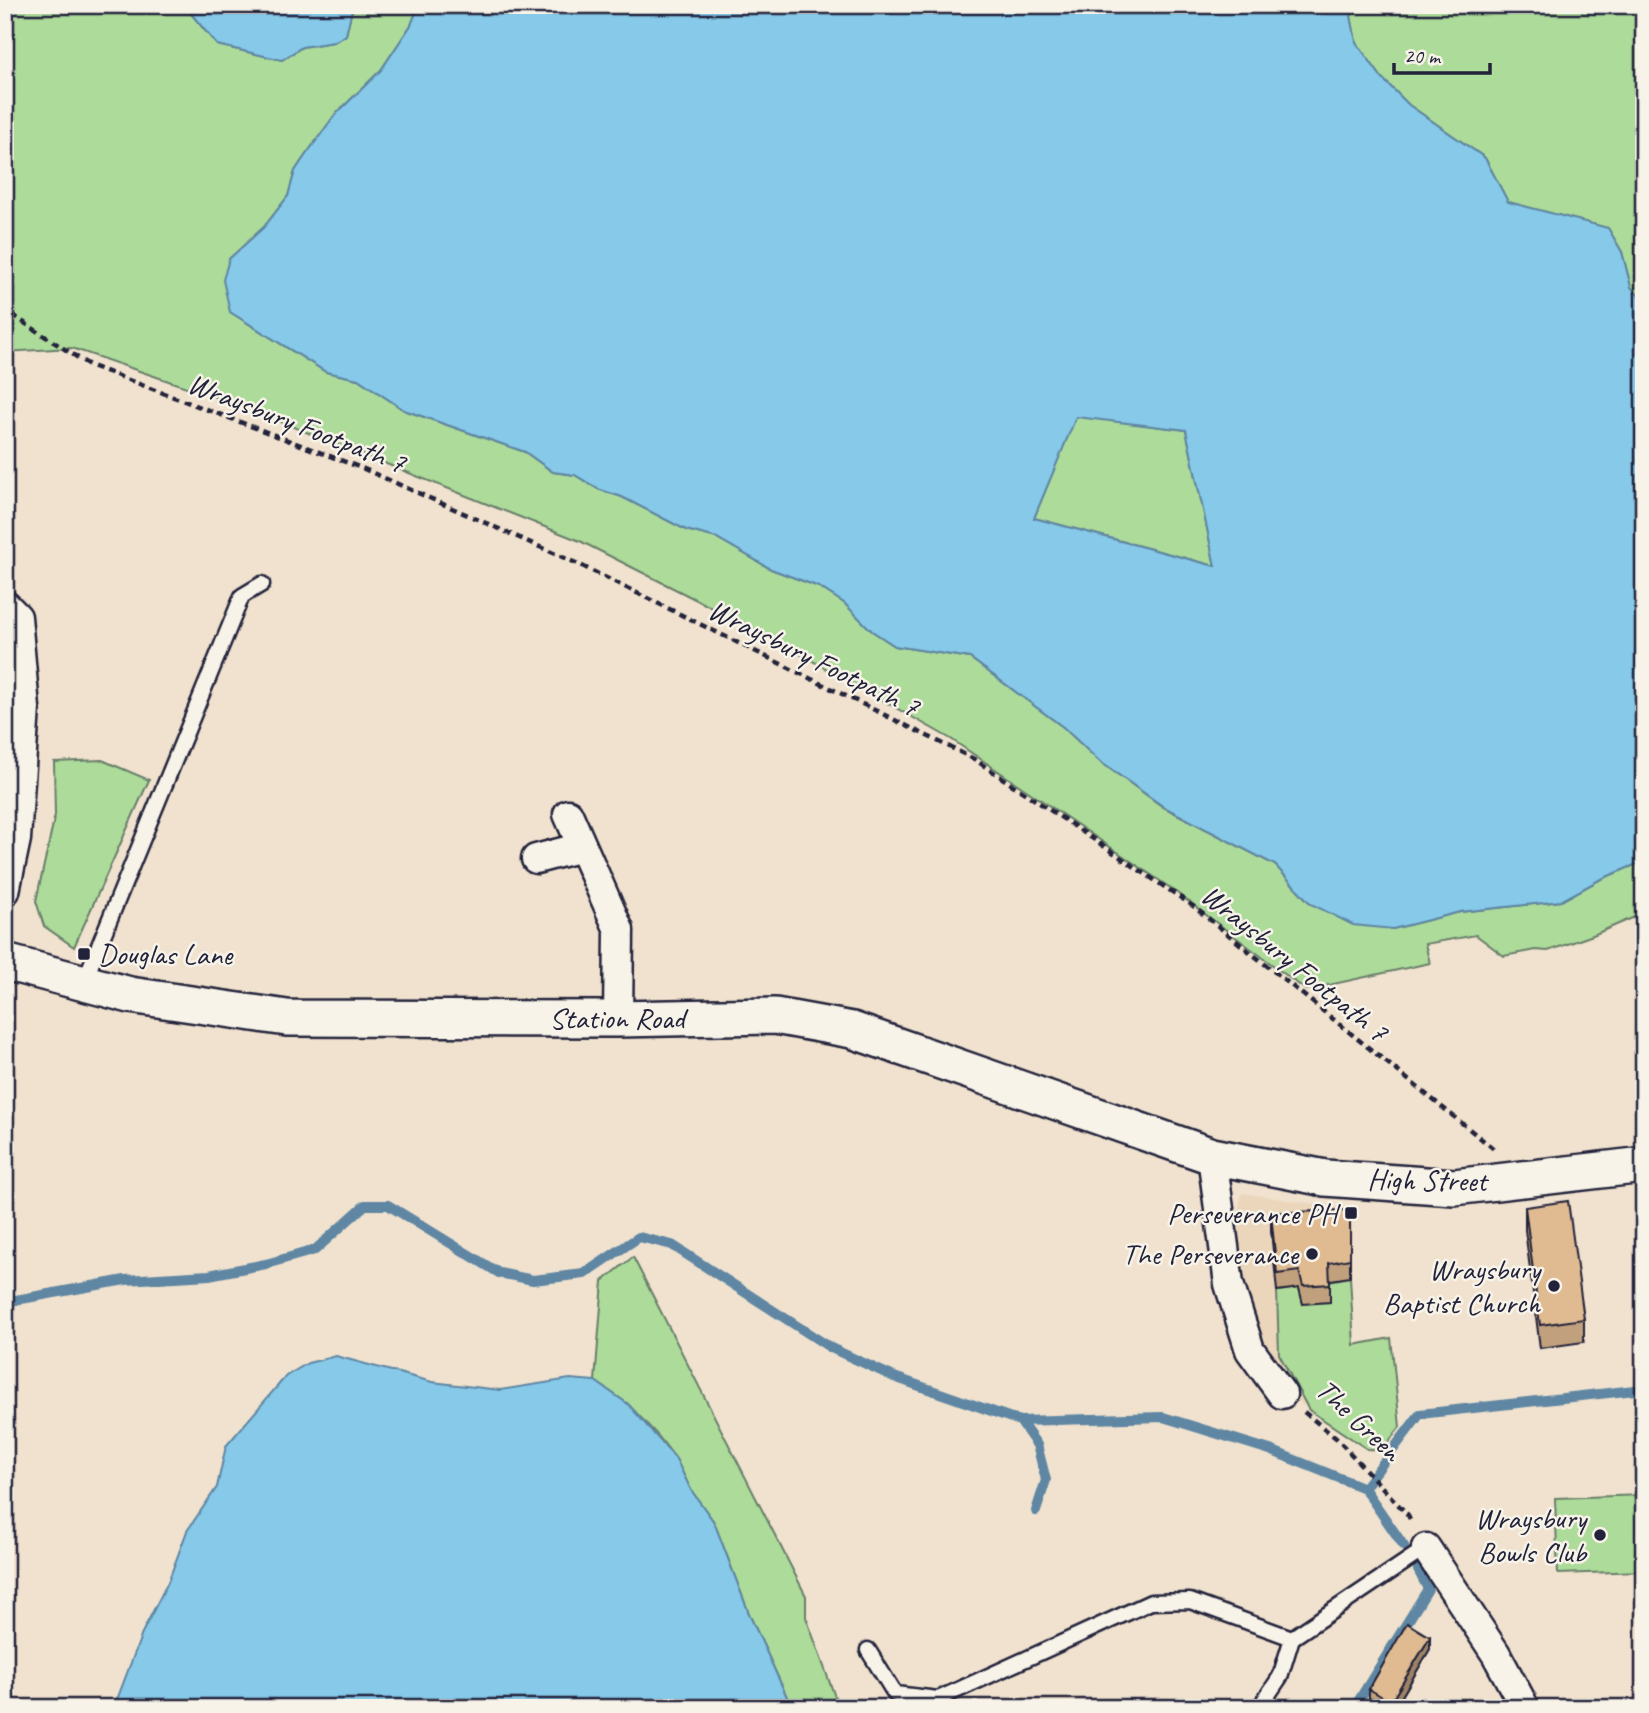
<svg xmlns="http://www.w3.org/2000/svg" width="1649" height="1713" font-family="Caveat,sans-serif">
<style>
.built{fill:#ebd6bc}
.green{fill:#addb9a;stroke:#687e6a;stroke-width:2}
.water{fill:#86c9e8;stroke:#5e86a3;stroke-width:2;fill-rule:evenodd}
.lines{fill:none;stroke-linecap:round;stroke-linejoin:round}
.stream{stroke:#5e86a3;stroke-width:10}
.service-casing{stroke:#22223b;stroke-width:19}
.minor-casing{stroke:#22223b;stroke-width:33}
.tertiary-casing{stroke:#22223b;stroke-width:40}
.path{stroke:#22223b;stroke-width:4.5;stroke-dasharray:7 5;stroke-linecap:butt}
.service{stroke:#f7f3e8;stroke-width:14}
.minor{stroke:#f7f3e8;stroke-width:28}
.tertiary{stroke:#f7f3e8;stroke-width:35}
.wall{fill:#c1a17d;stroke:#22223b;stroke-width:2}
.shaded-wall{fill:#9d8366;stroke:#22223b;stroke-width:2}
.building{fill:#e0bb91;stroke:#22223b;stroke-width:2}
.poi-dot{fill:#22223b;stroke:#f7f3e8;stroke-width:2.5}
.labels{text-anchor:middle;stroke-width:5;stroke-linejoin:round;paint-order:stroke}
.street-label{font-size:30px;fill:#22223b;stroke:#f7f3e8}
.poi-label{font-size:30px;fill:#22223b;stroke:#f7f3e8;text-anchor:end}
</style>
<rect width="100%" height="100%" fill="#f0e2ce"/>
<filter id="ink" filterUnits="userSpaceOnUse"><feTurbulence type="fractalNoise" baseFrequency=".0143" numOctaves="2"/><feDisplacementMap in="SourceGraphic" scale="14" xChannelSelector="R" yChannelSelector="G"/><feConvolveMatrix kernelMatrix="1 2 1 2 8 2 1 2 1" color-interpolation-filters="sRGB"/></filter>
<g filter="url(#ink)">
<polygon class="built" points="1242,1193 1353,1210 1350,1277 1354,1345 1391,1338 1400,1427 1380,1454 1367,1449 1309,1410 1274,1381 1253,1348 1233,1236"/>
<g class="green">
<polygon points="5,5 184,5 217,45 282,60 302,47 333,42 346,35 353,5 419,5 411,25 381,70 335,115 305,156 295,171 288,196 264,227 229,259 230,312 326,372 358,379 404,410 525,452 553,472 575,475 598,489 622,497 686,530 717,538 771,569 819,587 844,603 872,631 895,646 970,658 1063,727 1099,761 1163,807 1275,865 1311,904 1393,929 1460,912 1561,901 1599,880 1644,861 1644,913 1593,935 1548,951 1535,950 1504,956 1476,935 1425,944 1430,963 1306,990 1169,887 951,739 768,636 580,541 233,403 72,348 5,352"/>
<polygon points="1357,5 1644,5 1644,302 1631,287 1622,252 1608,228 1508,202 1485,158 1409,105 1382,78 1356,42 1351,16"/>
<polygon points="1076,416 1186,430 1215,566 1034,518"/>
<polygon points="102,760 149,780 74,947 44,926 36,901 55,815 54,762"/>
<polygon points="633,1257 806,1596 806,1617 839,1708 792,1708 750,1616 714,1522 691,1490 676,1459 658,1436 628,1404 595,1381 603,1281"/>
<polygon points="1350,1277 1354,1345 1391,1338 1400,1427 1382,1450 1367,1449 1309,1410 1279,1354 1277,1291 1299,1288 1303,1304 1329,1281"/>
<polygon points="1644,1495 1644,1571 1558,1574 1555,1498"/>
</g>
<g class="water">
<polygon points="184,5 353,5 346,35 334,42 302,47 282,60 217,45"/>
<path d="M419,5H1357L1351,16L1356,42L1382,78L1409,105L1485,158L1508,202L1608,228L1622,252L1631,287L1644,302V861L1599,880L1561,901L1460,912L1393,929L1353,925L1311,904L1275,865L1164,807L1099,761L1063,727L970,658L895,646L872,631L844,603L819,587L771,569L717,538L686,530L622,497L598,489L575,475L553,472L525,452L404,410L358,379L326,372L230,312L223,280L229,259L264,227L288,196L295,171L305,156L335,115L381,70L411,25ZM1076,417L1186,430L1215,566L1034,518Z"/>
<polygon points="336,1356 432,1382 500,1390 570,1379 595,1381 628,1404 676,1459 691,1490 714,1522 750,1616 792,1708 109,1708 118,1697 143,1631 168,1582 187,1531 217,1487 226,1446 286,1376 308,1363"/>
</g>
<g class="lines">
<g class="stream">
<polyline points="5,1302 125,1280 209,1275 266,1264 315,1250 365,1205 388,1205 499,1273 533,1280 584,1274 639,1237 672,1245 831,1348 894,1377 1020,1421 1163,1417 1270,1450 1364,1488 1404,1546"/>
<polyline points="1020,1421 1037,1445 1046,1480 1036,1511"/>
<polyline points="1364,1488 1420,1414 1644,1389"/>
<polyline points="1354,1708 1428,1589 1418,1570"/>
</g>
<g class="service-casing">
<g id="service">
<polyline points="84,982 242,596 262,584"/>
<polyline points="868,1650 895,1694 938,1699 1151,1602 1190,1601 1292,1638 1426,1548"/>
<polyline points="1259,1708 1280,1677 1292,1638"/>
</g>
</g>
<g class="minor-casing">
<g id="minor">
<polyline points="5,605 17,617 25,708 16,839 5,891"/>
<polyline points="568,814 619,930 618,1019"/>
<polyline points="536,859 582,847"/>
<polyline points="1212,1156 1229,1284 1250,1350 1282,1394"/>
<polyline points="1426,1548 1496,1654 1525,1708"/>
</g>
</g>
<g class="tertiary-casing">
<polyline id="tertiary" points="5,962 130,995 287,1018 618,1019 775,1016 852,1030 1212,1156 1325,1178 1454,1187 1644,1165"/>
</g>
<g class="path">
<polyline points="5,305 17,318 89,365 364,469 576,563 974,759 1193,906 1494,1149"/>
<polyline points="1304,1412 1336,1438 1408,1515 1412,1523"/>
</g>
<use href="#service" class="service"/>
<use href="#minor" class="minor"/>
<use href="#tertiary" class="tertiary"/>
</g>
<g class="wall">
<polygon points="1525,1207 1584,1319 1584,1342 1540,1348 1525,1230"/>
<polygon points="1350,1210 1350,1277 1330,1280 1330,1302 1303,1304 1299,1288 1277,1291 1271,1231 1271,1213"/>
<polygon points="1430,1649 1395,1708 1381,1708 1369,1701 1369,1689"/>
</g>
<polygon class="shaded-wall" points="1430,1637 1430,1649 1395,1708 1391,1708 1391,1702"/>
<g class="building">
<polygon points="1568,1201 1584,1319 1540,1325 1525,1207"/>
<polygon points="1350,1210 1350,1259 1329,1263 1330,1284 1303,1286 1299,1271 1277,1274 1271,1213"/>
<polygon points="1407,1623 1430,1637 1391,1702 1369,1689"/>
</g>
</g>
<g class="poi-dot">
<rect x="77" y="947" width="14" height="14" rx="3.5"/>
<rect x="1344" y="1206" width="14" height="14" rx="3.5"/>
<circle cx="1312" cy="1254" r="7"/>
<circle cx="1554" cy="1286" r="7"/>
<circle cx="1600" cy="1535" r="7"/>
</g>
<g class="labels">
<g class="street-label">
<text transform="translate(297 423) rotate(21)" y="10">Wraysbury Footpath 7</text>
<text transform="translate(814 658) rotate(26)" y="10">Wraysbury Footpath 7</text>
<text transform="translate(1295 963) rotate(39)" y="10">Wraysbury Footpath 7</text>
<text x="617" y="1028">Station Road</text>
<text transform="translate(1427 1180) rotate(1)" y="10">High Street</text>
<text transform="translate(1359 1420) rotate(43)" y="10">The Green</text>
</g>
<g class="poi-label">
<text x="98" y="964" text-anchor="start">Douglas Lane</text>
<text x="1337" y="1223">Perseverance PH</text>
<text x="1298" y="1264">The Perseverance</text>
<text x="1540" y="1279">Wraysbury<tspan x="1540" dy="34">Baptist Church</tspan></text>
<text x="1586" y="1528">Wraysbury<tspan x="1586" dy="34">Bowls Club</tspan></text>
</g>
</g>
<rect width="1649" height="1713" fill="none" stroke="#f7f3e8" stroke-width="28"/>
<rect x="14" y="14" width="1621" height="1685" fill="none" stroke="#22223b" stroke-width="2.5" filter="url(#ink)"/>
<path d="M1394 63v10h96v-10" fill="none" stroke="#22223b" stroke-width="3.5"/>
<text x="1404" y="63" font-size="21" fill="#22223b" stroke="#f7f3e8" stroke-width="5" paint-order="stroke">20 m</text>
</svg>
